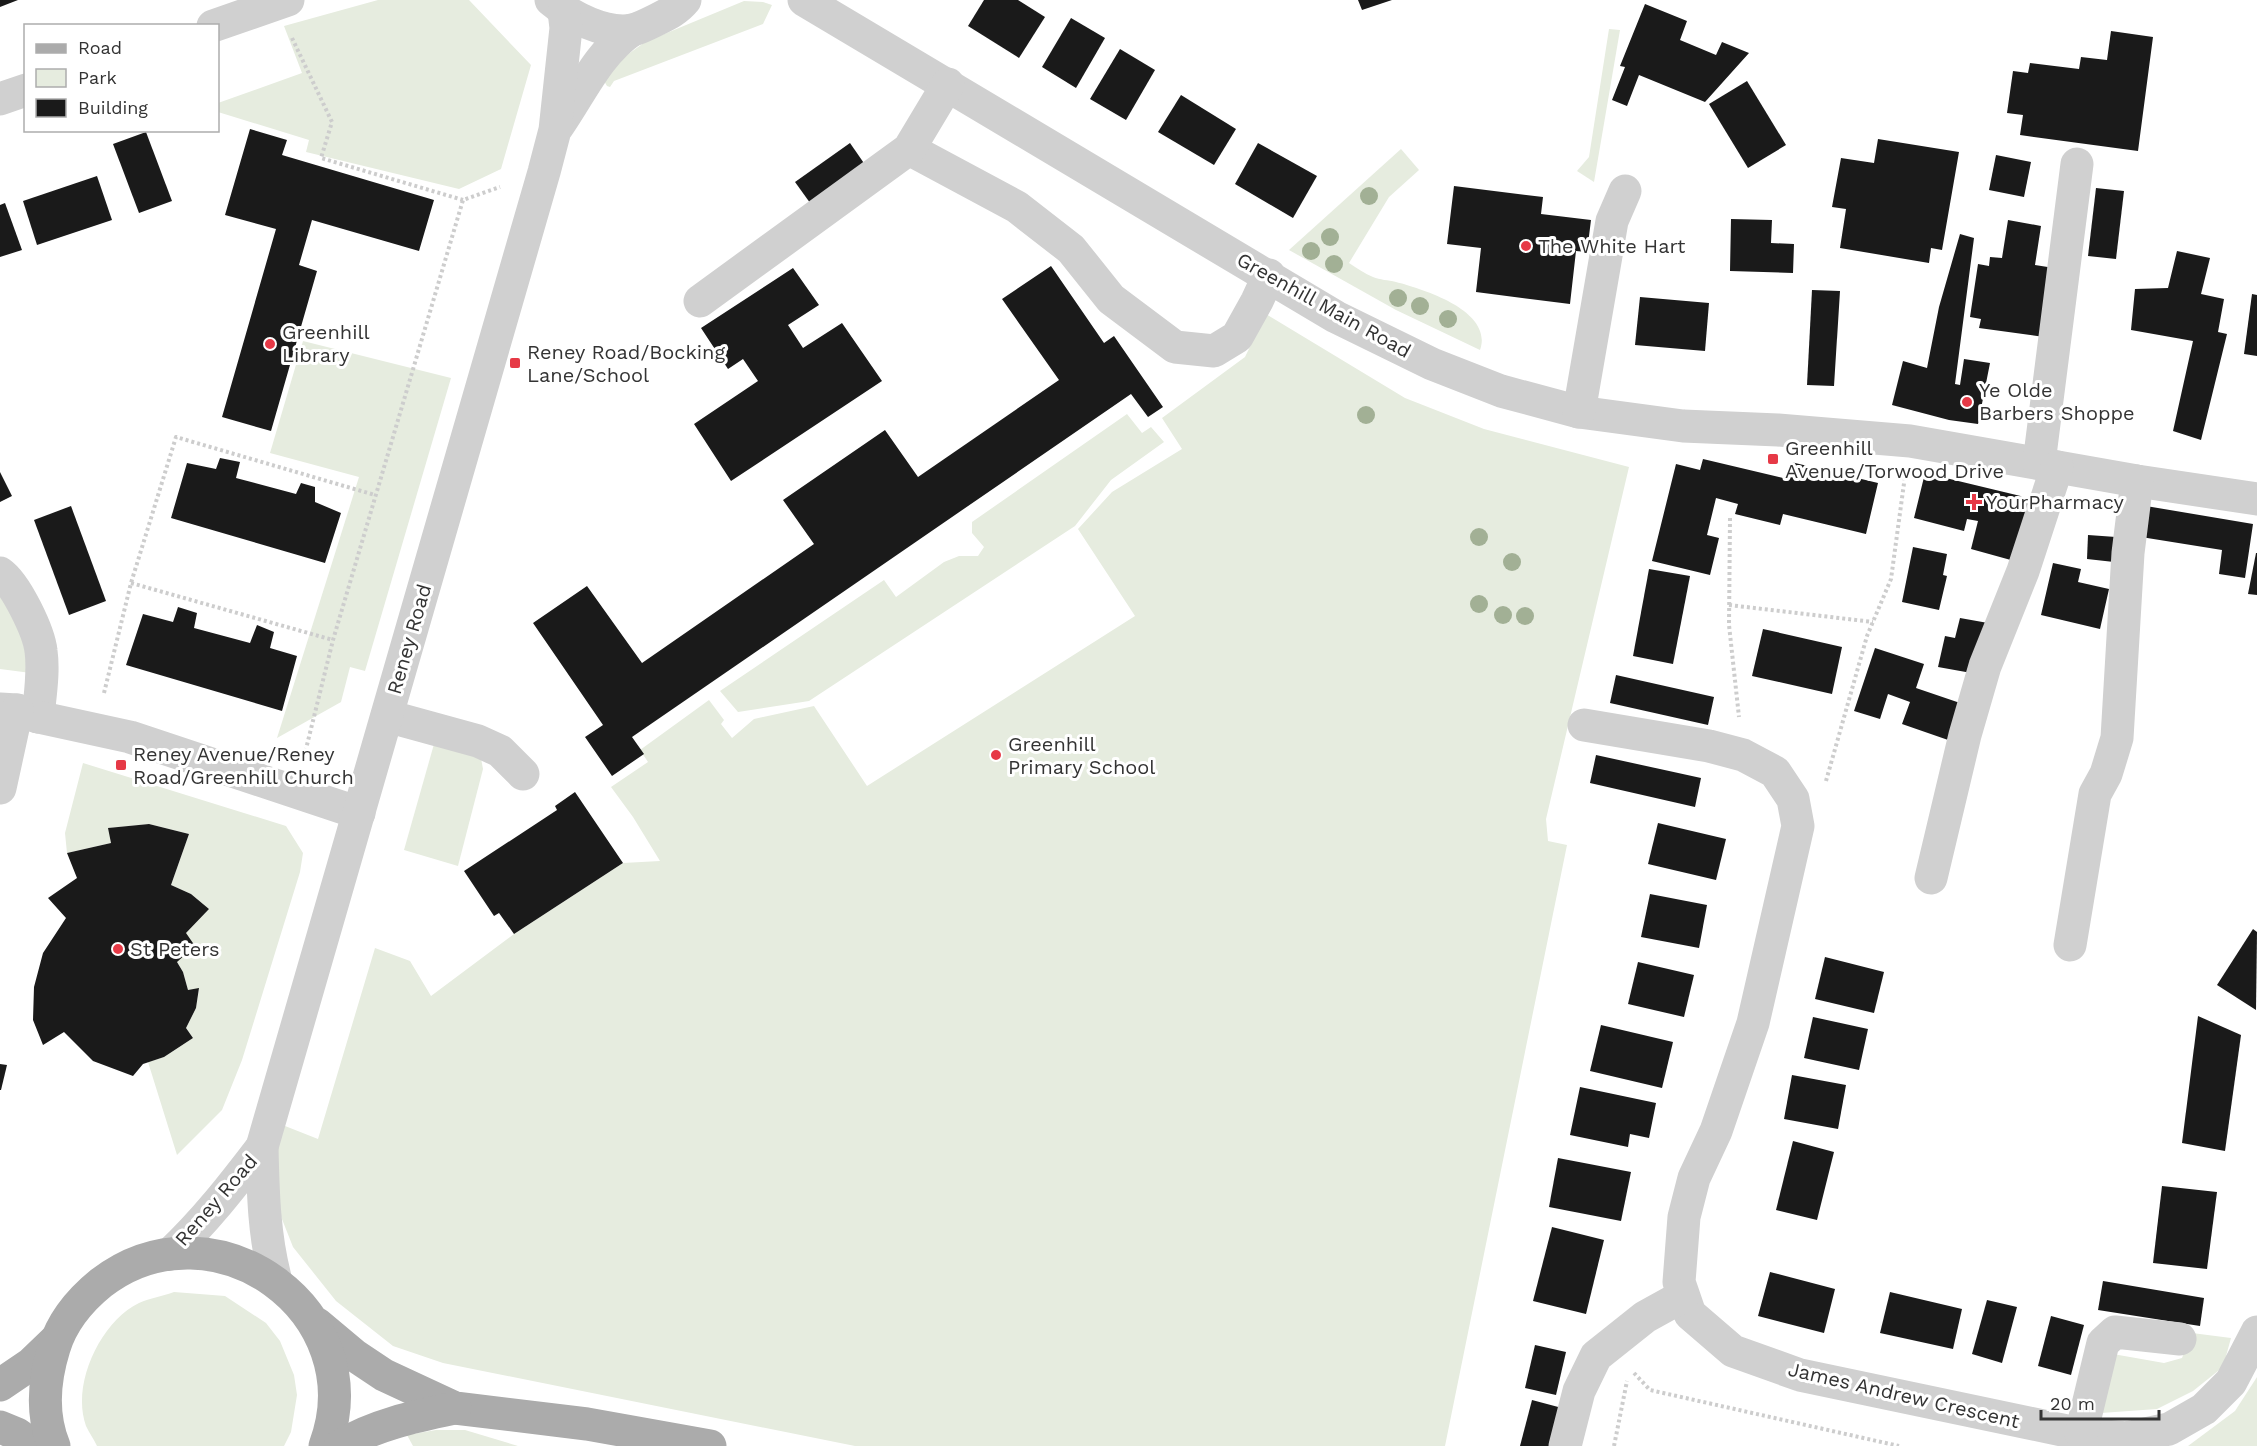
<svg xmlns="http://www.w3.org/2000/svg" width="2257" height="1446" font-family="'Work Sans',sans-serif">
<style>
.green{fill:#e6ecdf}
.building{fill:#1a1a1a}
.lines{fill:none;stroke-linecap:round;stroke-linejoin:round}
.path{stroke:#cdcdcd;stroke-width:4;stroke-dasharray:3 3;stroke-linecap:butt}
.minor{stroke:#d0d0d0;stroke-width:33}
.major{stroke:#ababab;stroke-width:33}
.tree{fill:#a2b095}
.poi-dot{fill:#e63946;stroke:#fff;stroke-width:2}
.labels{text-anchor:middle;stroke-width:6;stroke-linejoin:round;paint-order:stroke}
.poi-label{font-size:20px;fill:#333;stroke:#fff;text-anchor:start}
.street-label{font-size:20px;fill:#333;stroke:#fff}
</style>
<rect width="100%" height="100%" fill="#fff"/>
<g class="green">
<polygon points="378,0 469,0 531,65 501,169 459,189 306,152 309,140 218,112 218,103 302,73 284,26"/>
<polygon points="744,1 763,2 772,5 763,24 614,81 610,87 607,86 604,81 616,63 645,42"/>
<polygon points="1609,29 1620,30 1594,182 1577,171 1589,157"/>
<path d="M1401,149L1419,170L1389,197L1349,263C1357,268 1365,274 1373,277C1380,280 1388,280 1396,282C1423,289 1494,311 1480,350L1396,310L1289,250Z"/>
<polygon points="1266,314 1405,398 1484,429 1629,467 1546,819 1548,841 1567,845 1445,1446 855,1446 443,1363 393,1346 336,1301 293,1247 278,1209 271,1171 280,1124 318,1139 375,948 410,961 431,996 514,934 623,863 660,861 633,817 611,787 648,762 640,750 709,700 724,720 721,724 732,738 754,719 814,706 867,786 1135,616 1078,529 1112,492 1182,449 1162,418 1245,357"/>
<polygon points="303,341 451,378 365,671 350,667 341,702 277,738 359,477 270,453"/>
<polygon points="1127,414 1142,433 1151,427 1164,442 1111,480 1075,526 809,701 738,712 720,691 884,580 896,597 944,562 959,556 978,556 984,547 972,533 972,522"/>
<polygon points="0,561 54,676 0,669"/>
<polygon points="436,737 481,758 483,769 458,866 404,850"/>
<polygon points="83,763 286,826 303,853 300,872 242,1060 222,1110 177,1155 148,1062 164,1057 193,1038 186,1028 196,1008 199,989 188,990 183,972 177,962 186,933 209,909 191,894 171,885 189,834 149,824 109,828 111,843 67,853 65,833"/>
<path d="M174,1292L225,1296L266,1323L280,1341L294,1375L297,1395L291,1432L284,1446H97C94,1439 89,1433 86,1426C71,1385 100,1322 139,1303C150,1298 163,1296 174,1292Z"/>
<polygon points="2192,1333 2231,1338 2223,1367 2193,1391 2157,1409 2101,1413 2113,1354 2164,1363 2182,1358"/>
<polygon points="2257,1377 2257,1446 2188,1446 2235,1411"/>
<polygon points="436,1430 465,1430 518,1446 413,1446 407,1435"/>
</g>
<g class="building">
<polygon points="0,0 18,0 0,7"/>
<polygon points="984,0 1018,0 1045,17 1019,58 968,26"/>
<polygon points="1358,0 1392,0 1362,10"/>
<polygon points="1645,4 1687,21 1680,40 1716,55 1722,42 1749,53 1705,102 1639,75 1627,106 1612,100 1625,67 1620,66"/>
<polygon points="1071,18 1105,38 1076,88 1042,67"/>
<polygon points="2111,31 2153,37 2138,151 2020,135 2023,115 2007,113 2013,71 2028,73 2030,63 2079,69 2081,57 2107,60"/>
<polygon points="1120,49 1155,70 1126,120 1090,99"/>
<polygon points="1747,81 1786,145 1748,168 1709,104"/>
<polygon points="1181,95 1236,129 1214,165 1158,132"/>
<polygon points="250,129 287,140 282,155 434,200 419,251 312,220 299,265 317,271 271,431 222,417 276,229 225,215"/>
<polygon points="146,132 172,201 139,213 113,144"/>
<polygon points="1878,139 1959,152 1942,250 1931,248 1929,263 1840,248 1846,209 1832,207 1841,158 1874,163"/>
<polygon points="850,143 868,169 813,207 795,182"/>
<polygon points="1258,143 1317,176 1293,218 1235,184"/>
<polygon points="1996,155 2031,162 2024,197 1989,190"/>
<polygon points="97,176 112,220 37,245 23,201"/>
<polygon points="1454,186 1543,197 1541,214 1591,220 1587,252 1576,251 1570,304 1476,292 1481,248 1447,244"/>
<polygon points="2096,188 2124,191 2116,259 2088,256"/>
<polygon points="5,203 22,250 0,257 0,205"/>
<polygon points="1731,219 1772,220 1771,243 1794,244 1793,273 1730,271"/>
<polygon points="2008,220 2041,226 2035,265 2054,268 2044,337 1979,328 1981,319 1970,317 1978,264 1989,266 1990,257 2002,258"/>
<polygon points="1960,234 1974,238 1955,384 1960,385 1964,359 1990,363 1978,424 1949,420 1892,405 1903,361 1927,368 1939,307"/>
<polygon points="2177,251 2210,258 2201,294 2224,299 2218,332 2227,334 2201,440 2173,431 2193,341 2131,330 2135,289 2168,288"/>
<polygon points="1051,266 1104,343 1114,336 1163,407 1148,417 1131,394 632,737 644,754 612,776 585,737 603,725 533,623 587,586 642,663 814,544 783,500 885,430 918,477 1059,380 1002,299"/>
<polygon points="793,268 819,305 788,325 803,348 842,323 882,381 731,481 694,424 758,381 743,359 728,369 701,328"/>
<polygon points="1812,290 1840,291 1834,386 1807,385"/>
<polygon points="2252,294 2257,295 2257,356 2244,354"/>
<polygon points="1640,297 1709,303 1705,351 1635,345"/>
<polygon points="220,458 240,462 236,478 296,494 301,483 315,487 315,502 341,513 325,563 171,518 187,463 216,469"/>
<polygon points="1703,459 1787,479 1791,462 1878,483 1866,534 1783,514 1780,525 1735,514 1738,504 1716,498 1707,535 1719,538 1710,575 1652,561 1676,464 1700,470"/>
<polygon points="0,472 12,496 0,502"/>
<polygon points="1925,473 2033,499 2018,562 1971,549 1978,521 1967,519 1964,531 1914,518"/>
<polygon points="71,506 106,601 69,615 34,520"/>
<polygon points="2146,506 2253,524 2245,578 2219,574 2222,550 2141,537"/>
<polygon points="2088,535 2116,537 2114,562 2087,559"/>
<polygon points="1913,547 1947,554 1943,575 1947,576 1939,610 1902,602"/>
<polygon points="2256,553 2257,553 2257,595 2248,594"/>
<polygon points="2053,563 2081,569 2078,582 2109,589 2100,629 2041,615"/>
<polygon points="1649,569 1690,576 1673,664 1633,656"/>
<polygon points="178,607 197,613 194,628 250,643 257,625 274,632 270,648 297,656 282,711 126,665 143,614 173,622"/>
<polygon points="1960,618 1988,623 1977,674 1938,667 1945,636 1955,638"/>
<polygon points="1763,629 1842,647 1832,694 1752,676"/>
<polygon points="1875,648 1924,664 1916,688 1963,704 1951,741 1902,724 1910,702 1888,694 1880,719 1854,711"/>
<polygon points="1616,675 1714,697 1708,725 1610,703"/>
<polygon points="1596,755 1701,778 1695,807 1590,783"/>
<polygon points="575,792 623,863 514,934 499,913 494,916 464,871 557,810 555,806"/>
<polygon points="1658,823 1726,839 1716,880 1648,864"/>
<polygon points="149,824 189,834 171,885 191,894 209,909 186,933 195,946 177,962 183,972 188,990 199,988 196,1008 186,1028 193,1038 164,1057 143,1064 133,1076 93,1061 64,1032 43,1045 33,1020 34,987 43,953 66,918 48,898 77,878 67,853 111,843 108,828"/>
<polygon points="1650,894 1707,905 1699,948 1641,937"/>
<polygon points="2253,929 2257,932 2256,1010 2217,985"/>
<polygon points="1825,957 1884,972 1874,1013 1815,999"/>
<polygon points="1638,962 1694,975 1684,1017 1628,1004"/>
<polygon points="2198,1016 2241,1035 2225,1151 2182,1143"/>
<polygon points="1813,1017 1868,1029 1859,1070 1804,1058"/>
<polygon points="1601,1025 1673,1042 1662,1088 1590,1071"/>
<polygon points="0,1064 7,1065 1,1090 0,1090"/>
<polygon points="1792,1075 1846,1085 1838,1129 1784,1119"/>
<polygon points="1580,1087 1656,1103 1649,1138 1630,1134 1628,1147 1570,1135"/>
<polygon points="1793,1141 1834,1152 1817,1220 1776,1210"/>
<polygon points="1558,1158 1631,1172 1621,1221 1549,1207"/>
<polygon points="2162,1186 2217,1192 2207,1269 2153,1263"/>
<polygon points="1552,1227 1604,1240 1586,1314 1533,1301"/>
<polygon points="1770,1272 1835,1289 1824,1333 1758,1316"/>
<polygon points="2103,1281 2204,1298 2200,1326 2098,1310"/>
<polygon points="1890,1292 1962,1309 1953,1349 1880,1333"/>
<polygon points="1987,1300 2017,1307 2002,1363 1972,1354"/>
<polygon points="2051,1316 2084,1325 2071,1375 2038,1366"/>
<polygon points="1535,1345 1566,1352 1556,1395 1525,1388"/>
<polygon points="1532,1400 1562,1408 1552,1446 1520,1446"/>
</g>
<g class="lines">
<g class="path">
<polyline points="292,38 332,122 321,158 463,200"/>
<polyline points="1730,518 1729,625 1739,717"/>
<polyline points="131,583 333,640"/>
<polyline points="1729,605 1873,622"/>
<polyline points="104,693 131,583 176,437 375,495"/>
<polyline points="304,757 333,640 463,200 500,187"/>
<polyline points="1826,781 1867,636 1891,579 1905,476"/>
<polyline points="1634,1373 1650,1390 1899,1446"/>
<polyline points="1614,1446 1627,1381"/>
</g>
<g class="minor">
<path d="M551,0C571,17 605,35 633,30C640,28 648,24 654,21C666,15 677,10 685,0"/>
<polyline points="804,0 1336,317 1432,364 1501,391 1579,412 1683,426 1778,430 1910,441 2137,481 2257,499"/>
<polyline points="213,26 288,0"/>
<polyline points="0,99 26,90"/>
<path d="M558,126C581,93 598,53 632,30"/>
<polyline points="909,149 1017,207 1071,249 1111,299 1175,347 1214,351 1237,337 1257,301 1269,275"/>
<polyline points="700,301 909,149 948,84"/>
<polyline points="1579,412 1612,221 1625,191"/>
<polyline points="2039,463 2077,164"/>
<path d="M0,573C16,584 39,632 41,651C44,672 40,695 38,717"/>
<polyline points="0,709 17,710 38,717 130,737 359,813"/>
<polyline points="387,716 478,741 500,751 523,774"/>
<polyline points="1584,725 1709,746 1743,755 1775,772 1793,799 1798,826 1753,1023 1716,1131 1694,1178 1684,1217 1679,1282 1690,1314 1733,1351 1800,1375 2081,1434 2127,1438 2169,1429 2204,1409 2231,1382 2257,1332"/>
<polyline points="0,788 17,710"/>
<polyline points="1931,878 1965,735 1985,666 2023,571 2057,467"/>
<polyline points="2070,945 2095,794 2106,774 2117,738 2128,553 2137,481"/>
<path d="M170,1254C205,1221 233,1185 262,1147"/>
<path d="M276,1281C264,1237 263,1193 262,1147L544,172L555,130L566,28L564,11"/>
<polyline points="2081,1434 2103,1343 2115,1332 2180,1339"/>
<polyline points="1565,1446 1579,1391 1596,1356 1645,1317 1683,1296"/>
</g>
<g class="major">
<polyline points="317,1324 354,1355 384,1375 455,1408 587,1424 710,1446"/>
<polyline points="0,1385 31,1364 56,1340"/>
<polyline points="0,1427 17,1434 34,1446"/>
<path d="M54,1446C41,1414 44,1380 54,1348C62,1322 80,1300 101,1283C214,1196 375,1312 325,1446"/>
<path d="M340,1446C373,1425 417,1416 455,1408"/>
</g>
</g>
<g class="tree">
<circle cx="1369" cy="196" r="9"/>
<circle cx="1330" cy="237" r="9"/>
<circle cx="1311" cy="251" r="9"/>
<circle cx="1334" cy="264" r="9"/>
<circle cx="1398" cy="298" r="9"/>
<circle cx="1420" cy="306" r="9"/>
<circle cx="1448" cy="319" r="9"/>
<circle cx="1366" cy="415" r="9"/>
<circle cx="1479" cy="537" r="9"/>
<circle cx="1512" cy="562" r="9"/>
<circle cx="1479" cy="604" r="9"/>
<circle cx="1503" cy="615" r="9"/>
<circle cx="1525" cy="616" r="9"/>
</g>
<g class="poi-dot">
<circle cx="1526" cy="246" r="6"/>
<circle cx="270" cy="344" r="6"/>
<rect x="509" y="357" width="12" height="12" rx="3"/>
<circle cx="1967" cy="402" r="6"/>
<rect x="1767" y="453" width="12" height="12" rx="3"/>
<path d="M1971 493h6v6h6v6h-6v6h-6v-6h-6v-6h6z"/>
<circle cx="996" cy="755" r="6"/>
<rect x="115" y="759" width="12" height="12" rx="3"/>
<circle cx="118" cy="949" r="6"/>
</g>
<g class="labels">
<g class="poi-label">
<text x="1538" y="253">The White Hart</text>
<text x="282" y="339">Greenhill<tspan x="282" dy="23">Library</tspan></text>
<text x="527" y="359">Reney Road/Bocking<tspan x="527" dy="23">Lane/School</tspan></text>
<text x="1979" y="397">Ye Olde<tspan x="1979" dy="23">Barbers Shoppe</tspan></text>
<text x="1785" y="455">Greenhill<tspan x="1785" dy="23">Avenue/Torwood Drive</tspan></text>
<text x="1986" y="509">YourPharmacy</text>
<text x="1008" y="751">Greenhill<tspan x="1008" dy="23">Primary School</tspan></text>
<text x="133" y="761">Reney Avenue/Reney<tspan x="133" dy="23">Road/Greenhill Church</tspan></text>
<text x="130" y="956">St Peters</text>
</g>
<g class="street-label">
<text transform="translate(1324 305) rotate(29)" y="7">Greenhill Main Road</text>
<text transform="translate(409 639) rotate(-74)" y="7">Reney Road</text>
<text transform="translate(216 1200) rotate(-49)" y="7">Reney Road</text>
<text transform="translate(1904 1395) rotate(13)" y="7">James Andrew Crescent</text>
</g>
</g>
<rect x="24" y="24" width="195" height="108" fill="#ffffff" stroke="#adadad" stroke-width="1.5"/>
<rect x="36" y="44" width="30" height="9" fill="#ababab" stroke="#adadad" stroke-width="1.5"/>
<text x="78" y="54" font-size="18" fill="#333333">Road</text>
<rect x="36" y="69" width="30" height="18" fill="#e6ecdf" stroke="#adadad" stroke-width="1.5"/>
<text x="78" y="84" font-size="18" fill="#333333">Park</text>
<rect x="36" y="99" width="30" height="18" fill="#1a1a1a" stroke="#adadad" stroke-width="1.5"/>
<text x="78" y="114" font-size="18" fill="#333333">Building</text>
<path d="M2041 1410v9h118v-9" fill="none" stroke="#333333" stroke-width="3"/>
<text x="2050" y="1410" font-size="18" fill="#333333" stroke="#ffffff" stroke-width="4.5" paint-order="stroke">20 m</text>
</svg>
